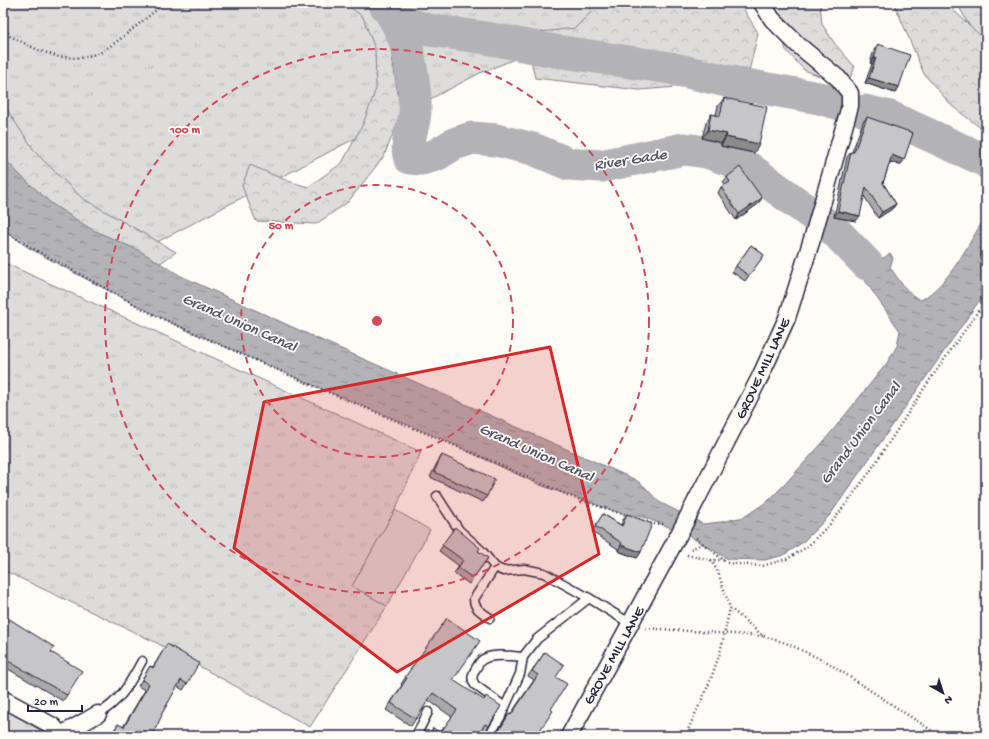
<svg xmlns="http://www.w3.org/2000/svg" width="989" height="739" font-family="'Gochi Hand',sans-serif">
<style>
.grass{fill:url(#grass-tufts);stroke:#807f8b}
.forest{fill:url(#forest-crowns);stroke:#807f8b}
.park{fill:#dddcdb;stroke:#807f8b}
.water{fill:url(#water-ripples);stroke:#787885}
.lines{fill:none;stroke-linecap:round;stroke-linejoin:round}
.river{stroke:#b2b2b7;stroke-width:33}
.lane-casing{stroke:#22223b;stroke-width:11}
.street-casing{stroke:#22223b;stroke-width:19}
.path{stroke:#22223b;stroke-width:2.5;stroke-dasharray:1 3;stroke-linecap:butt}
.lane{stroke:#fdfcf7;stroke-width:8}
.street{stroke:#fdfcf7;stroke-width:16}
.street-bridge-casing{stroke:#22223b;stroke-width:19;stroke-linecap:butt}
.street-bridge{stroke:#fdfcf7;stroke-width:16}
.wall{fill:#aaaaac;stroke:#22223b}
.shaded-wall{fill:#8b8b8c;stroke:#22223b}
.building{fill:#c6c6c8;stroke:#22223b}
.marked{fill:#d62828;fill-opacity:0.2;stroke:#d62828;stroke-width:3;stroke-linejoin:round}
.ring{fill:none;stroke:#d1495b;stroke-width:2;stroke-dasharray:7 5}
.labels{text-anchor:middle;stroke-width:3.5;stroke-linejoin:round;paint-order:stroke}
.street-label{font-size:15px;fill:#22223b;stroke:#fdfcf7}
.water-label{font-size:16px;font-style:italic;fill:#545466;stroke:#fdfcf7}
.centre{fill:#d1495b;stroke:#fdfcf7;stroke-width:2}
.ring-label{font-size:12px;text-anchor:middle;font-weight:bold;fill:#d1495b;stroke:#fdfcf7;stroke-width:3.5;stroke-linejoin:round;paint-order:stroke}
</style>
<defs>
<pattern id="grass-tufts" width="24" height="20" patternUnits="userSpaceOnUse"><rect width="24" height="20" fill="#dddcdb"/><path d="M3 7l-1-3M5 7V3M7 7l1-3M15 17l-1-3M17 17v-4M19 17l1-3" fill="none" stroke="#bdbcbd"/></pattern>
<pattern id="forest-crowns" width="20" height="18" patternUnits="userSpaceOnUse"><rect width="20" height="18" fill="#dddcdb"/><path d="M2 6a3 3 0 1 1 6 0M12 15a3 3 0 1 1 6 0" fill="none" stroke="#bdbcbd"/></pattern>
<pattern id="water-ripples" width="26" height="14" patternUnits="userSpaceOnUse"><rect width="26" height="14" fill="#b2b2b7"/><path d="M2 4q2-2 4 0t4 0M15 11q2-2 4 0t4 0" fill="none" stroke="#909096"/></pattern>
</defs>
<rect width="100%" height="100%" fill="#fdfcf7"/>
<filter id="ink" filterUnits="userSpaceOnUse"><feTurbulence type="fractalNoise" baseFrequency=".025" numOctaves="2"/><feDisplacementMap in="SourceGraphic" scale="8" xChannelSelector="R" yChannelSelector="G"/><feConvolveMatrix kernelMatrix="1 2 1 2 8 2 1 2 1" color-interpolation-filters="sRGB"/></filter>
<g filter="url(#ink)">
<g class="grass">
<polygon points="3,3 654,3 480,73 140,251 3,157"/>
<polygon points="957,3 986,3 986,57"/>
<polygon points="3,260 7,264 421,452 395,510 352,586 387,606 310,727 155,642 3,570"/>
<polygon points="3,708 45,733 47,736 3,736"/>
</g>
<g class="forest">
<polygon points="345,3 396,3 389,38 401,114 384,156 348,202 316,224 256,221 242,186 250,165 288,181 308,187 342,163 363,124 376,89 375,49 363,17"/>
<polygon points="592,3 740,3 758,33 749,71 713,64 690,86 639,90 535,78 531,60 541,32 575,28 590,13"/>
<polygon points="774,3 820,3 822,24 835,44 855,67 846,86 804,70 786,50 775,14"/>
<polygon points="894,3 946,3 986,41 986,132 952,106 924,74"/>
<polygon points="3,104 36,153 82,198 176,252 152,269 50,211 3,162"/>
</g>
<polygon class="park" points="395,510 430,530 387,606 352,586"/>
<g class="water">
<path d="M895,111L942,129L970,143L986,146V185C976,165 912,136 890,125V117Z"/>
<path d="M3,157L20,175L52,204L91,229L140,251L181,276L314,337L636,480L645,487L659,502L703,524L721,522L744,517L768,501L785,484L825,440L887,363L897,346L900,331L857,269L833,240L835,231L842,224L876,257L884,258L890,253L893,258L890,267C898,279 908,295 921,300C950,283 965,249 983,221L986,214V291L830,515L803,542L784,555L765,560L728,559L684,533L646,518L617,512L540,485L444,440L315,386L171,323L71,271L29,248L3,229Z"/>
</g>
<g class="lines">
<g class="river">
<path d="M384,3C392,13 400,28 405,41C410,58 416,92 415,111C415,126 404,144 410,158L422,159L436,155L454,144L472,138L496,140L533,149L569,164L601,166L684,149L707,152L729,160L750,169L835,231L867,264"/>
<polyline points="390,11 407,24 429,30 486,38 549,50 670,68 735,83 819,98 841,104"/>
<polyline points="865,111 890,117 986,161"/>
</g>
<g class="lane-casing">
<g id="lane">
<polyline points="437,496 459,530 482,551 495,567 503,571 524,569 544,573 589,598 631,624"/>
<path d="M490,618C482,612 474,609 474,599L495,567"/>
<path d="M505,707L475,685C471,679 472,676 475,670C477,667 479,662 482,660C491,653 512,656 523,657"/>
<path d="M98,714C122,700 129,684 142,661"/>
<polyline points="417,736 418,732 428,712"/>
<polyline points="489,736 500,718 520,674 523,657 537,639 589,598"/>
</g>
</g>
<g class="street-casing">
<g id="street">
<polyline points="698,497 760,377 787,318 813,236 850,106 850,93 838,78 798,45 772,19 762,3"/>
<polyline points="3,699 53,726 62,736"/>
<polyline points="61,735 98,714"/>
<polyline points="569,736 678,536"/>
</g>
</g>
<g class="path">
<polyline points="3,26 10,36 38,50 59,57 80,58 100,53 119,40 165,3"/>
<polyline points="3,230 30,247 154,315 318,388 491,461 574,498 628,516"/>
<polyline points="635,518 654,524 665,524"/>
<polyline points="696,538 727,563 762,566 787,559 807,547 833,521 869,473 927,384 986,300"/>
<polyline points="691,549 702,544"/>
<polyline points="687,555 711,560 724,560"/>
<polyline points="711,560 718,572 730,608 763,636 786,643 827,662 940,736"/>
<polyline points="646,628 763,636"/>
<polyline points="685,736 709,684 720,653 730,608"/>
<polyline points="985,736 986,736"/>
</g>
<use href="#lane" class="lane"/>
<use href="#street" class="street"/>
<g class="street-bridge-casing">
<polyline id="street-bridge" points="678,536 698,497"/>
</g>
<use href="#street-bridge" class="street-bridge"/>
</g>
<g class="wall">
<polygon points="878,44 899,87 895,93 865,83 872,64 870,63 874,50"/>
<polygon points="724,98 754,153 721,146 721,143 702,138 706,123 711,114 716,115 718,106"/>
<polygon points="867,117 904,160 900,165 890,162 883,183 896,204 892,209 878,218 864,196 856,221 834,217 847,157 851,152 852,152 863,122"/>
<polygon points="727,177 758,204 736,220 718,193 721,187 725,185 723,182"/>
<polygon points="751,245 764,255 745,281 732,272"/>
<polygon points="442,455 487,496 483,502 430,477 438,461"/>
<polygon points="603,514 621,525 623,520 627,514 641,552 637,558 618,551 618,549 592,532"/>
<polygon points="455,527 478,551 488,558 469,584 454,573 459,566 439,551"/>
<polygon points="3,615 51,652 67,695 63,701 3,666"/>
<polygon points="447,618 453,680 489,726 485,733 481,730 477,736 428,736 433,728 440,733 452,717 428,700 411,726 386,710 402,685 401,684"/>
<polygon points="167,644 187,684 183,690 177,686 161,715 152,736 110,736 118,724 123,727 145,690 138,686 150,666 153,667"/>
<polygon points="545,652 556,677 551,709 536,736 495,736 505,719 509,714 510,715 534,680 528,676"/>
</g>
<g class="shaded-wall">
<polygon points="874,58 876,58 872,64 870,63"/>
<polygon points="869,78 899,87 895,93 865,83"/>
<polygon points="708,130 727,134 721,143 702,138"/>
<polygon points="726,137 759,144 754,153 721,146"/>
<polygon points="892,155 904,160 900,165 888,161"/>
<polygon points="762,198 758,204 736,220 739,214"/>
<polygon points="896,204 892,209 878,218 882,212"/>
<polygon points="838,211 860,216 856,221 834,217"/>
<polygon points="621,545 641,552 637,558 618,551"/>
</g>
<g class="building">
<polygon points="878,44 910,55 899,87 869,78 876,58 874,58"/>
<polygon points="724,98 767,107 759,144 726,137 727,134 708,130 711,114 720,116"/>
<polygon points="867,117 913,133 904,160 892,155 883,183 896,204 882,212 866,187 860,216 838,211 851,152 854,152"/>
<polygon points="740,167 762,198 739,214 721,187 730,182 727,177"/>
<polygon points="751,245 764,255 749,276 736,266"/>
<polygon points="442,455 495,479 487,496 434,472"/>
<polygon points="603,514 622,526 627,514 652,524 641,552 621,545 622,543 595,526"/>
<polygon points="455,527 480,548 478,551 488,558 473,578 458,568 463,560 442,545"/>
<polygon points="3,615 54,647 51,652 82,671 67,695 3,658"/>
<polygon points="447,618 480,641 453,680 484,700 486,696 501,706 489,726 485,724 477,736 429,736 433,728 440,733 457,710 433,693 416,719 391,703 407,678 405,677"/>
<polygon points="167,644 199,663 187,684 181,680 161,715 162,715 152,736 111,736 118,724 124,727 149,684 142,680 150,666 153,668"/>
<polygon points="545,652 564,665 556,677 567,684 551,709 553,711 536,736 500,736 497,734 509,714 511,715 538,675 532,671"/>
</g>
</g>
<path class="marked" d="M550,347L599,554L397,672L234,548L264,402Z"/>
<g class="ring">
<circle cx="377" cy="321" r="136"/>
<circle cx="377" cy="321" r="272"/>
</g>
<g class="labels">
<g class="street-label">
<text transform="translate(762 368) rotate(-65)" y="5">GROVE MILL LANE</text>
<text transform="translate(613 655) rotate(-61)" y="5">GROVE MILL LANE</text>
</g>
<g class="water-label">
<text transform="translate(630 158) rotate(-9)" y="6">River Gade</text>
<text transform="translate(240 321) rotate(24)" y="6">Grand Union Canal</text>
<text transform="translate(859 432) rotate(-53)" y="6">Grand Union Canal</text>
<text transform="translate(537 451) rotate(24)" y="6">Grand Union Canal</text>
</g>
</g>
<circle cx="377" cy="321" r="6" class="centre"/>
<g class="ring-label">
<text x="185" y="133">100 m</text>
<text x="281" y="229">50 m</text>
</g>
<rect width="989" height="739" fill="none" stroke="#fdfcf7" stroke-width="16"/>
<rect x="8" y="8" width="973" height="723" fill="none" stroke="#22223b" stroke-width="1.5" filter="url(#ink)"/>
<g transform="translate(943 693) rotate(141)" stroke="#fdfcf7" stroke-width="3" paint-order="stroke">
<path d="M0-3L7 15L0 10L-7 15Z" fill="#22223b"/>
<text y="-6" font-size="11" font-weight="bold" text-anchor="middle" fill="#22223b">N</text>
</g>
<path d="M28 705v6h54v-6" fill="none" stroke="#22223b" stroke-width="2"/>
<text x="34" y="705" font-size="12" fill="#22223b" stroke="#fdfcf7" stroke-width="3" paint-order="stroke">20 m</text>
</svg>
